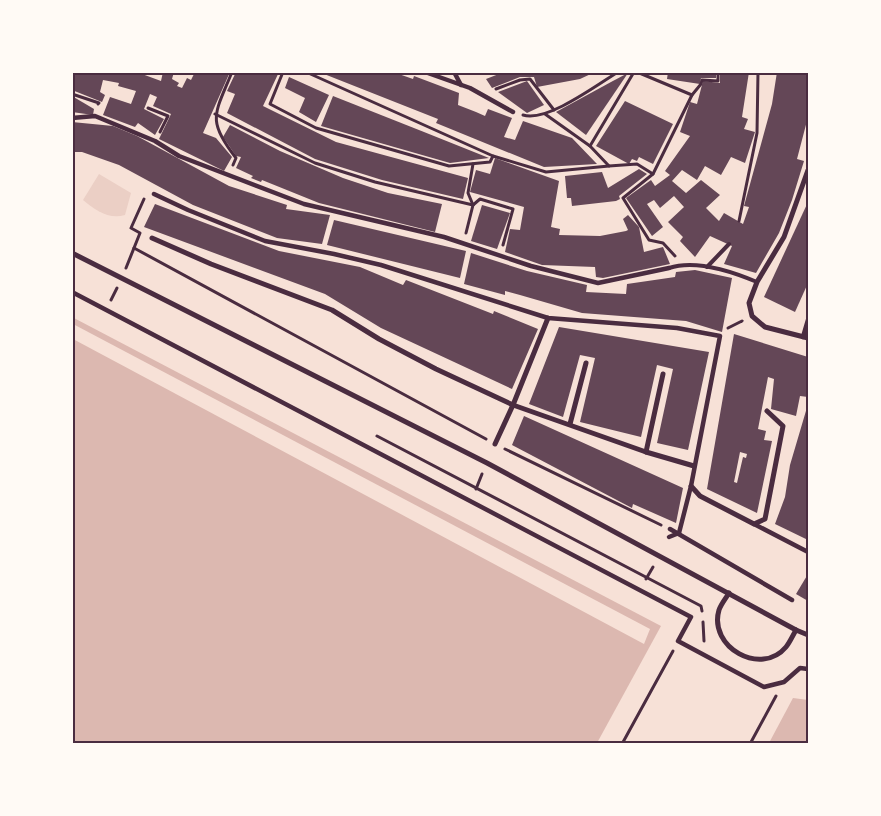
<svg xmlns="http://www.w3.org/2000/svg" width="881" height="816" font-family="'IBM Plex Serif',serif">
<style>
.green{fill:#ebcfc5}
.water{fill:#dcb8b0}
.pier{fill:#f7e1d7}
.building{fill:#644757;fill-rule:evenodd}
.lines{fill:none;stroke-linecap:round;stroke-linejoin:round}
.path{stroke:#4a2c40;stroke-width:3}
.service{stroke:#4a2c40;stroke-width:4}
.pedestrian{stroke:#4a2c40;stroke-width:4.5}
.minor{stroke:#4a2c40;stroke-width:5}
.neatline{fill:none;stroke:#4a2c40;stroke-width:2}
</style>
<rect width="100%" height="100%" fill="#f7e1d7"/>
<path class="green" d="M99,174L131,193L125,215C109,220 95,210 83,200Z"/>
<g class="water">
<polygon points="72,317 661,626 597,743 73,743"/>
<polygon points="793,698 808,700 808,743 769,743"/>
</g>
<polygon class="pier" points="73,324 650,629 644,644 73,339"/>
<g class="building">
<polygon points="72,72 142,74 161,81 163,72 174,72 172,79 179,83 177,86 182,88 187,78 191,80 195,72 230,72 203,133 216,138 232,157 224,171 159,139 171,114 153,106 157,97 150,94 144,109 164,119 155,135 138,123 135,127 103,115 110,97 131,104 136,91 118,86 119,83 103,80 100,92 105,95 102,102 72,90"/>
<polygon points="236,72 279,72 263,106 336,142 468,178 463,199 382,180 315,159 227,113 235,94 227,91"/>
<polygon points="319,72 372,72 379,75 380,72 393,72 413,79 414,76 459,93 458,105 476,112 485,116 488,109 512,118 504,137 515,140 523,121 572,138 597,164 544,167 436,123 438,119"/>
<polygon points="504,72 595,72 580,79 537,87 534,77 520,77 492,88 486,79"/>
<polygon points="668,72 716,72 716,78 701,78 700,84 667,79"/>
<polygon points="720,72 749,72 742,117 748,119 744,129 755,132 745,163 731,157 721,175 705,166 697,180 682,170 672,181 686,193 701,180 720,195 706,208 719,221 724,213 743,224 749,207 744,206 772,104 777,72 808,72 808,117 797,159 804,161 792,200 779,233 756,273 724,264 732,246 710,236 695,257 680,241 683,237 668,222 684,207 674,196 660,208 654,200 647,204 663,227 652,236 626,198 651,180 655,186 670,175 665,171 690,136 680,132 690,102 697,104 703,81 720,83"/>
<polygon points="628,73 586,135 556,112 611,82"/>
<polygon points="289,77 329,95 316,122 299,112 305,98 285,88"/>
<polygon points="527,81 544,105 527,113 498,92"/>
<polygon points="72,96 94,109 93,115 72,112"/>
<polygon points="333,96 424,132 489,158 450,163 321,126"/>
<polygon points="625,101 673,124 653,164 639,157 637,161 632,159 629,164 596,146"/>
<polygon points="72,122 113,126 137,136 229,186 287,205 286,209 330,215 322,244 277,238 193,205 119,165 82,152 72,152"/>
<polygon points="230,125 280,151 343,178 388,193 442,204 435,232 319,203 262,180 261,182 251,178 253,176 236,168 241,157 236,156 223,137"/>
<polygon points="495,158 559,181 551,227 560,229 559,235 600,236 626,231 628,230 623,219 628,215 639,227 644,252 663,247 670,264 603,278 596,277 595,267 542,265 505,252 510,229 520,230 524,207 470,192 476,170 490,174"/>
<polygon points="639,169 647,174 619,196 620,199 616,201 572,206 571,198 567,198 565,176 602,172 608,188"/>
<polygon points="808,202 808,283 795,312 764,297"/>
<polygon points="155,204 279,251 360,267 403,285 406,280 493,314 494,311 538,329 512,389 381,328 325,294 144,227"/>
<polygon points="482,205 510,213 497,249 471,241"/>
<polygon points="334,220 466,251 460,278 327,245"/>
<polygon points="471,253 527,271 587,285 586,292 626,294 627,284 675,277 676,272 695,270 732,278 722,332 686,321 582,313 520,295 505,291 505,295 464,284"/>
<polygon points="559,327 709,352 688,450 657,443 673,369 657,365 641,437 580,422 595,358 580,355 563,417 529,404"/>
<path d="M734,334L808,357V397L800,396L796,416L771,409L774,379L768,377L758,429L766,431L764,440L772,441L757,513L707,489ZM740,452L747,454L746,458L743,457L737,483L734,482Z"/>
<polygon points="808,404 808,540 775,524 785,497 790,465"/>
<polygon points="524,416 683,488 676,523 633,504 632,508 512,445"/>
<polygon points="808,574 808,601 796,594"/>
</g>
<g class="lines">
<g class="path">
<path d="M232,72C215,114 206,120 236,158L233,165"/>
<polyline points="283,72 270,104 316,128 449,166 490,162 493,156"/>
<polyline points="306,72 493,156 546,172 609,166"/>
<polyline points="637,72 692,95"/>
<polyline points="496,89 520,80 530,79 554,110"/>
<polyline points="72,94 99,103 98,104"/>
<polyline points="148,108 168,116 160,132"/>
<polyline points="215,114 315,163 375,182 473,205"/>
<polyline points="545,114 590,146 609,166 637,164 653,174"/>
<path d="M523,115C546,123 597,85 618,72"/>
<polyline points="590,146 634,72"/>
<polyline points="473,205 480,199 513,209 503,245"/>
<polyline points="739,221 757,133 758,72"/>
<polyline points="466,233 473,205 468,193 473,164"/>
<polyline points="134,248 486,439"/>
<polyline points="675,256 663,243 649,240 623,198 653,174 692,95 701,84 702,80 718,81 718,72"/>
<polyline points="126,268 140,233 131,228 144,199"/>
<polyline points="111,300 117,288"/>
<polyline points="728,328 742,321"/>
<polyline points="377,436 701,606 702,611"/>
<polyline points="505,449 661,525"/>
<polyline points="476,489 482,474"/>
<polyline points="646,579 653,567"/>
<polyline points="703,622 704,641"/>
<polyline points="622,744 673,651"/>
<polyline points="750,744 776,696"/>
</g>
<g class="service">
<polyline points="707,267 729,244"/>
<path d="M669,268C696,259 731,271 757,282"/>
</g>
<g class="pedestrian">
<polyline points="425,72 470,88 513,112"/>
<polyline points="454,72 461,85"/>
<polyline points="72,118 95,116 155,141 179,156 304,204 444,237 531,266 598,283 669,268"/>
<polyline points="154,194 188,210 265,241 334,254 381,265 548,318 677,328 720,336 691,486 679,533"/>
<polyline points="72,292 691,617 678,641 764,687 784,682 800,668 808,669"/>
<polyline points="803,337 808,320"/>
<polyline points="754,524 808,552"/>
<polyline points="670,529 792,600"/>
<polyline points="669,537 679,533"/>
</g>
<g class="minor">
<polyline points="808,170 784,237 757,282 749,303 752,316 765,327 808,338"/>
<polyline points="152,238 211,264 332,310 379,339 436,369 513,405 646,452 694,466"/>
<polyline points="74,254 487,463 796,630 808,635"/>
<polyline points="570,424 586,363"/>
<polyline points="495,444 513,405 548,318"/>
<polyline points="646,452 663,374"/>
<polyline points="691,486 700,496 754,524 765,519 783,426 767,411"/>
<path d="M729,593C726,598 721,604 719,610C708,647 761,677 786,647C790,642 793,635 796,630"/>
</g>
</g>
<rect width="881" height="816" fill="none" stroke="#fffaf5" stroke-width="148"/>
<rect x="74" y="74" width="733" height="668" class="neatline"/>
</svg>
